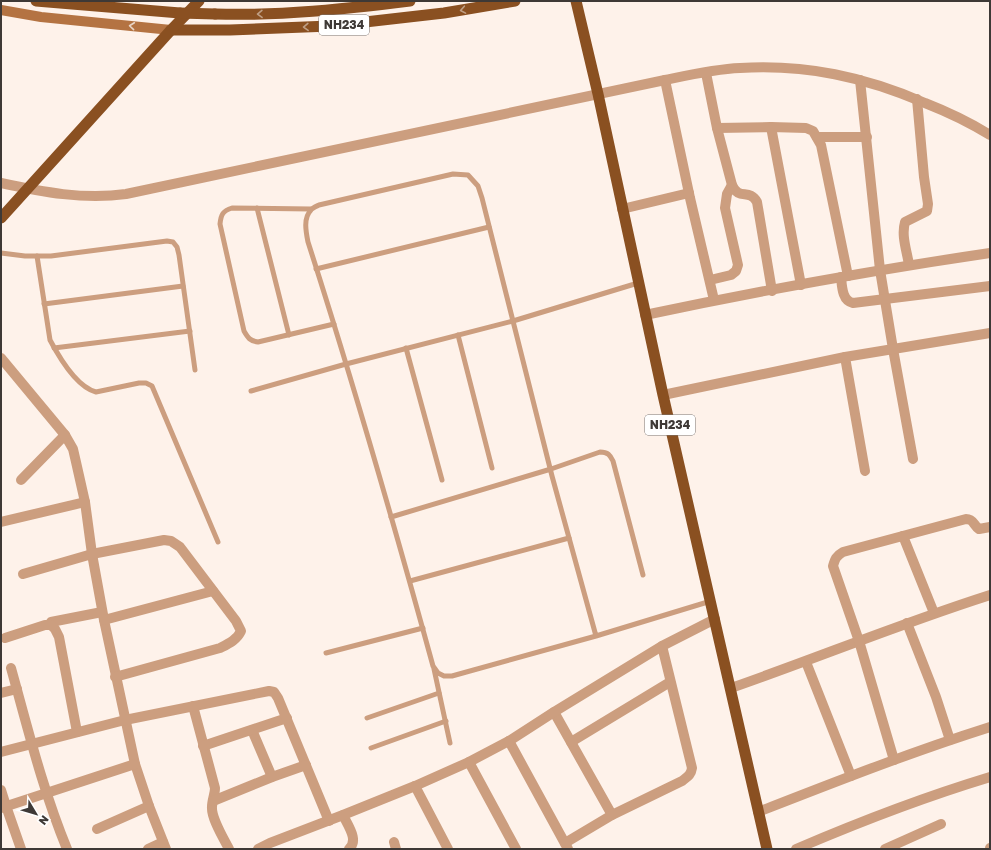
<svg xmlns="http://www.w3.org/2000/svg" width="991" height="850" font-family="'Golos Text',sans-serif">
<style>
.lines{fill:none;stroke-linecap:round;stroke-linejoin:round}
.service{stroke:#cc9e7f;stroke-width:5}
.minor{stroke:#cc9e7f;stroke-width:10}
.secondary{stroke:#b47342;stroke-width:10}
.trunk{stroke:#8a5021;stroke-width:11}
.trunk-bridge{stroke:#8a5021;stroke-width:11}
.oneway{stroke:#bf9f85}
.oneway2{stroke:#e8d5c6}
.labels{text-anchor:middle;stroke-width:3.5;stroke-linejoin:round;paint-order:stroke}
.shield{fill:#fff;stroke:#787472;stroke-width:1}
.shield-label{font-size:12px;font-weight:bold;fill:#3e3936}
</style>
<rect width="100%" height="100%" fill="#fef2ea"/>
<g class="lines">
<g class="service">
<polyline points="257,208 289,335"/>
<path d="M311,209L232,208C223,211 221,214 220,224L244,331C248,338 250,341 258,342L334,324"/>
<polyline points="1,253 25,256 51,256 167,241 173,242 177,247 179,255 195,370"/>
<path d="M37,256L50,340C59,357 77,387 96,392L139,383H146L152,386L218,542"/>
<polyline points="316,269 489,227"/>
<polyline points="44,304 183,286"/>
<polyline points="458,335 492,468"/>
<polyline points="54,348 190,331"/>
<polyline points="406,348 442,480"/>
<polyline points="251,391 346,364 513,321 638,283"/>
<path d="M391,517L551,469L600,452C608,452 610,455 613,461L643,575"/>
<polyline points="410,581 569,538"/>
<path d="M596,636L552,476L482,198L478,186L468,175L453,174L319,205C317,206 312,208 311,210C303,218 306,232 308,242C353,382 394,524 433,666L438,673L444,676H452L596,636L711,601"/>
<polyline points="326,653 423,628"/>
<polyline points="434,669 450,743"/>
<polyline points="367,718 439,693"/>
<polyline points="371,748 446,721"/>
</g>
<g class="minor">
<path d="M706,73L717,128L732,185C739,201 749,188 757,202L772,291"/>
<polyline points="665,80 690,198 714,300"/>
<polyline points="860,80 880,270 893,349 913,459"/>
<polyline points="771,127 801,285"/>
<polyline points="717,128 771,127 806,128 813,131 821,145 848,276"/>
<polyline points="817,137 867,137"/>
<path d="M1,183C42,192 84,200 126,194L665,80C689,75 715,69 740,68C806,64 865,77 925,103C948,112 969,122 990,135"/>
<polyline points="622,209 689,193"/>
<path d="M909,265C907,251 901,236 905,222L927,211L928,204L924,177L917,99"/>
<path d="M841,277C842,286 842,301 853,303L990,286"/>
<polyline points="710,280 731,275 736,271 738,265 725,208 727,194 732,185"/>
<path d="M645,315C759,291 874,270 990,253"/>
<polyline points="845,357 865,471"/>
<polyline points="1,358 65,435 73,449 76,462 85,502 92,554 104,620 135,764 149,806 166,849"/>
<polyline points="663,395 845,357 990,333"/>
<polyline points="21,480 65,435"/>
<polyline points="1,522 85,502"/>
<polyline points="903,536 934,613"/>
<path d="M23,574L92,554L164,540L171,541L180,547L236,621L241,631C237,640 228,644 220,648L115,677"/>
<polyline points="104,620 213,591"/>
<polyline points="51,622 102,612"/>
<polyline points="907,623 936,697 950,740"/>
<polyline points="5,638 45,625 51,625 55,629 59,637 77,732"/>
<polyline points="806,662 851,776"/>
<path d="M11,668C28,729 43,791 67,849"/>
<path d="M731,688C817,658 902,623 990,595"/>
<polyline points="1,693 17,689"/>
<path d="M193,706L215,788C215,794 212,800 212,807C211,818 224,839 229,849"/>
<polyline points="554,712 612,815"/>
<polyline points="252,730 272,777"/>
<polyline points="509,741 568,849"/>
<polyline points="571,742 670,682"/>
<polyline points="203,746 287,718"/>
<polyline points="1,752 125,720 269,691 274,692 278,698 329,821"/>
<path d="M894,760L859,641L833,566C835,559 836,556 843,552L966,519C974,519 973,525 979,529L990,527"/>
<polyline points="469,762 516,849"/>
<polyline points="415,786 448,849"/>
<polyline points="1,790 6,806 21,849"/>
<polyline points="213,801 272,777 306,765"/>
<polyline points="1,808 135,764"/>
<path d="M758,812C835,782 911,752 990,727"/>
<path d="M343,815C348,826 359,840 349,849"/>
<polyline points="97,829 149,806"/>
<polyline points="394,842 396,849"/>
<path d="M565,843L612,815L682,781C687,777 691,775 692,768L662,646"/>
<polyline points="148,849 163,842"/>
<polyline points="258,849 270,843 343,815 415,786 469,762 509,741 554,712 662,646 715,619"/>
<path d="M796,849C859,822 924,797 990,777"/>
<polyline points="885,849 941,824"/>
<polyline points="990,849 990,848"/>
</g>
<polyline class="secondary" points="1,10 41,17 171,30"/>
<g class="trunk">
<polyline points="36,1 180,13"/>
<polyline points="576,1 598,94 663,395 767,849"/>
<path d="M215,14C280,16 345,9 410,1"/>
<polyline points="171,30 230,30 330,26 444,13 515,1"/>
<polyline points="1,218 171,30 199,1"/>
</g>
<polyline class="trunk-bridge" points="180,13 215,14"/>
</g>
<defs><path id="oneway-chevron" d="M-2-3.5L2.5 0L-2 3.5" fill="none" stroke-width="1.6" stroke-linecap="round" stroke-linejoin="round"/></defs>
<g class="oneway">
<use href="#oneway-chevron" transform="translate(463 10) rotate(170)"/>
<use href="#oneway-chevron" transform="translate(260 14) rotate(179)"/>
<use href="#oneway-chevron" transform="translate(306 27) rotate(178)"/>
</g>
<use class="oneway2" href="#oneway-chevron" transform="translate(132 26) rotate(-174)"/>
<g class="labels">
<g class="shield">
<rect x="319" y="15" width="50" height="20" rx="3"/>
<rect x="645" y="415" width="50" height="20" rx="3"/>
</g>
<g class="shield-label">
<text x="344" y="29">NH234</text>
<text x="670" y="429">NH234</text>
</g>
</g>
<rect width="991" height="850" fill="none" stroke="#3e3936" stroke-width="4"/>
<g transform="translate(36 814) rotate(128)" stroke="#ffffff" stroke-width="3" paint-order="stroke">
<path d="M0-3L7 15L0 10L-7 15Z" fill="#3e3936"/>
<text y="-6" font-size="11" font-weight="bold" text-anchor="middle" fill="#3e3936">N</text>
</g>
</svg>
